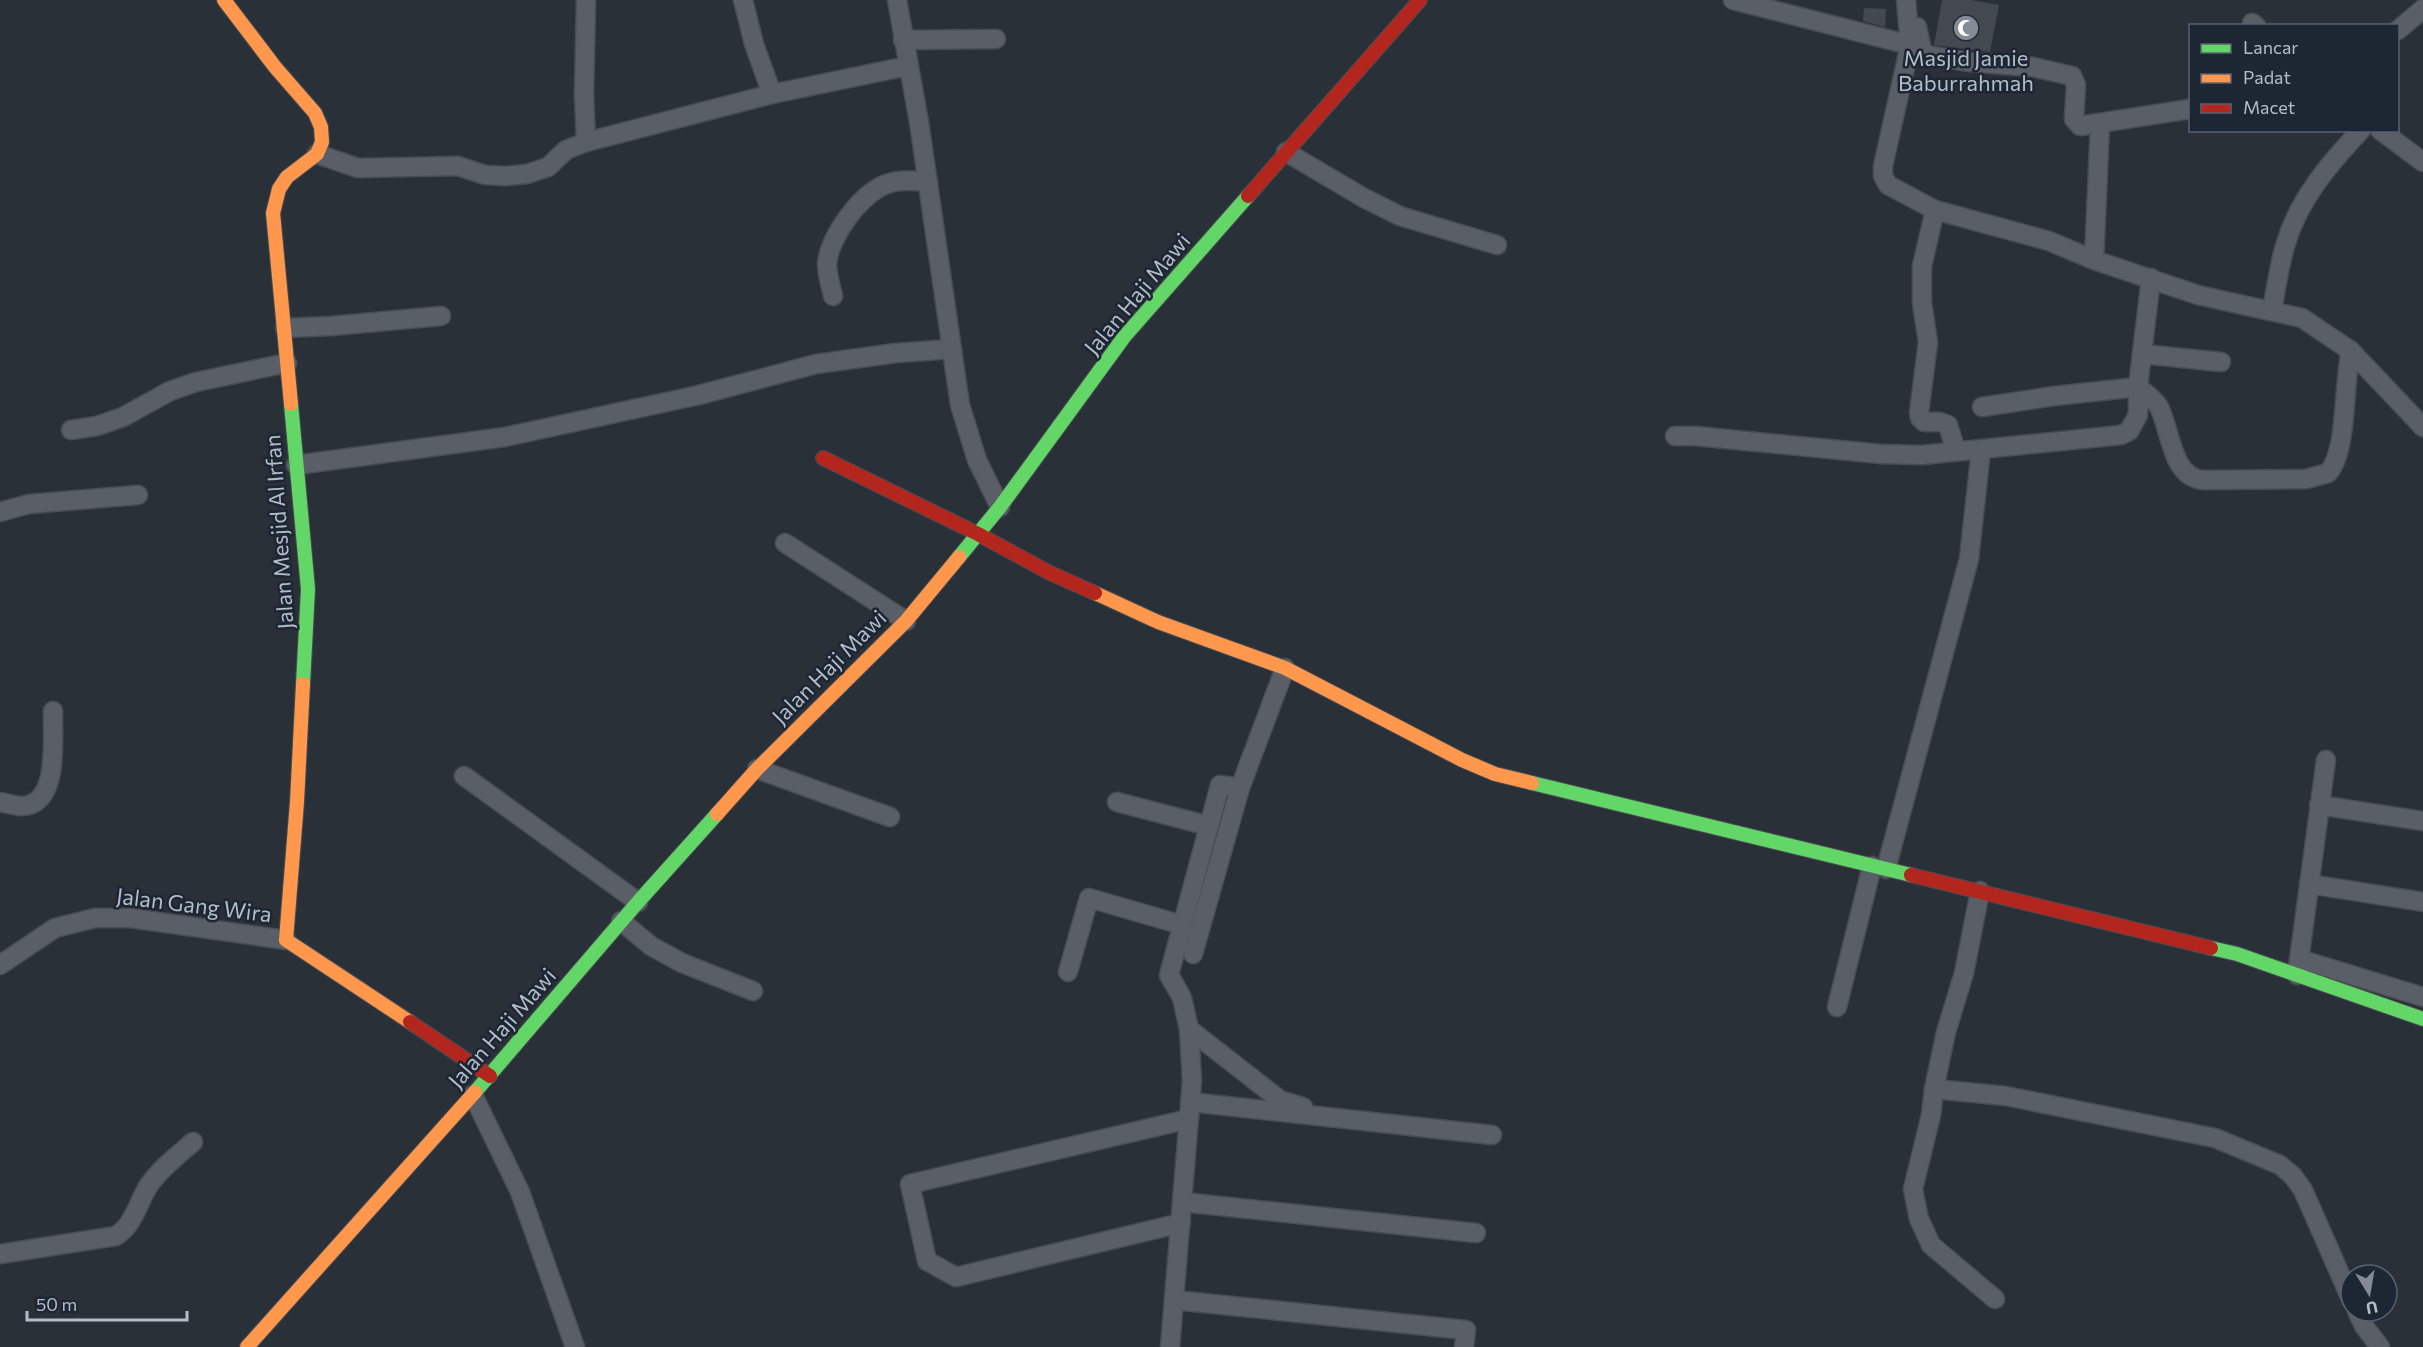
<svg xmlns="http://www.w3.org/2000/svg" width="2423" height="1347" font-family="Commissioner,sans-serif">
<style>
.building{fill:#444950}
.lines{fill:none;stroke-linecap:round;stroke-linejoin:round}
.street-casing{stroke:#484c53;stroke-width:21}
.fast-casing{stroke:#484c53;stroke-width:16}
.slow-casing{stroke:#484c53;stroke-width:16}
.jam-casing{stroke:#484c53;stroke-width:16}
.street{stroke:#5a5e66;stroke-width:18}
.fast{stroke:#63d668;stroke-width:14}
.slow{stroke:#ff974d;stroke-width:14}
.jam{stroke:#b3261e;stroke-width:14}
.labels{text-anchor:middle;stroke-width:5;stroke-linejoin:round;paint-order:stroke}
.poi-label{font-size:22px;fill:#b4bcc9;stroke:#1d2633}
.street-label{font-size:22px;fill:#b4bcc9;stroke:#1d2633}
</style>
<rect width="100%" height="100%" fill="#2a3038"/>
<g class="building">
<polygon points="1942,0 1971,0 1999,5 1990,52 1934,45"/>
<polygon points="1864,8 1886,9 1885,27 1863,21"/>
</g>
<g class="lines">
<g class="street-casing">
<g id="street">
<polyline points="743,0 754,44 772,94"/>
<polyline points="897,0 919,122 960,405 977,460 1000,507"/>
<polyline points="1733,0 1910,45"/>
<polyline points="1906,0 1910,45 1883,166 1883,176 1888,185 1935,210 2049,241 2094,260 2198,295 2302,318 2351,351 2423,427"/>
<polyline points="2252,23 2256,26"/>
<polyline points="1917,27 1922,51 1927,55 1969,62 2033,67 2072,76 2076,85 2074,119 2080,126 2190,109"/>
<polyline points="2398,30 2423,9"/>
<polyline points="903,40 996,39"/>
<polyline points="2380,130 2423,162"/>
<polyline points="586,142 772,94 908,66"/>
<polyline points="1286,152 1364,198 1400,216 1497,245"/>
<polyline points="317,154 358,168 458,166 485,175 506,176 527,174 548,167 566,150 586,142 584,94 586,0"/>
<polyline points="1935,210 1922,266 1922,303 1928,342 1919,413 1920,418 1924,422 1940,422 1948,425 1956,451"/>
<polyline points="2094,260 2100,125"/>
<path d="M833,296C831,287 827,274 827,264C829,236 863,190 890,183C902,179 916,181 928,182"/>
<path d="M2272,310C2276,289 2279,267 2285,246C2298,200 2329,164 2361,130"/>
<polyline points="285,328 331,326 441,316"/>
<polyline points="2142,354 2221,362"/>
<path d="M1982,407L2054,396L2138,387C2145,393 2154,399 2159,407C2171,430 2171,477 2203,480L2306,479L2328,473C2348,451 2343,382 2351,351"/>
<polyline points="71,430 97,426 123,417 170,391 196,382 287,363"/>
<polyline points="1675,436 1695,436 1881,454 1922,455 2121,435 2129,431 2138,415 2138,387 2151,278"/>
<polyline points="296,465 505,437 699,395 816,364 896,353 952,349"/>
<polyline points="0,512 29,504 138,495"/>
<polyline points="785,543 906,621"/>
<polyline points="757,769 890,817"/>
<polyline points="464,776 638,902"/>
<path d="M0,802C6,803 13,805 19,806C61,808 52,738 53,711"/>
<polyline points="1117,802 1209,826"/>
<polyline points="2319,805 2423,821"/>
<polyline points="1886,869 1969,559 1981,450"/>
<polyline points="2309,884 2423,902"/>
<polyline points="1980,891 1964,973 1946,1032 1934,1089 1931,1115 1913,1189 1919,1219 1931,1245 1995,1299"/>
<polyline points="621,921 651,946 682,963 753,991"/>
<polyline points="1193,954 1240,788"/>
<polyline points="2299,959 2423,997"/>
<polyline points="0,965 55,928 95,918 130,918 286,940"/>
<polyline points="1068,972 1089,898 1182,925"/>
<polyline points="2297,975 2326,760"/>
<polyline points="1837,1007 1872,866"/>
<polyline points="1189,1029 1280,1100 1303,1107"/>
<polyline points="1934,1089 2006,1096 2215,1138 2280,1165 2293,1176 2303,1190 2351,1299"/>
<polyline points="473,1095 520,1192 575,1347"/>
<polyline points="1190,1102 1492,1135"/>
<polyline points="1182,1202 1476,1233"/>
<polyline points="1181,1223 956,1277 927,1261 910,1184 1189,1119"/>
<path d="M0,1254L116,1236C134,1225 138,1202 149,1185C161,1168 178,1155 193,1142"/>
<polyline points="1174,1300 1466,1330 1464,1347"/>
<polyline points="2357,1311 2364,1326 2380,1347"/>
<polyline points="1170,1347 1192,1081 1189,1029 1182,998 1169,975 1220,785 1240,788 1285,668"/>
</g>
</g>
<g class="fast-casing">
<g id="fast">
<polyline points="291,404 308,589 303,684"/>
<polyline points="959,557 1000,507 1124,337 1248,196"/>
<polyline points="1532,783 1911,875"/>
<polyline points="2211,948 2237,954 2423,1019"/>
<polyline points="475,1092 638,902 717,814"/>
</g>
</g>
<g class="slow-casing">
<g id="slow">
<polyline points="224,0 275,67 315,113 321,127 322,142 317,154 287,177 279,189 273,213 291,404"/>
<polyline points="1095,593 1158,622 1285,668 1462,760 1495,774 1532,783"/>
<polyline points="303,684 297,802 286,940 410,1022"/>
<polyline points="717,814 757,769 906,621 959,557"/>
<polyline points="247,1347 475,1092"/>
</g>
</g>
<g class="jam-casing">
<g id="jam">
<polyline points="1248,196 1420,0"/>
<polyline points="823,458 978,534 1050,573 1095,593"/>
<polyline points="1911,875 2211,948"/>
<polyline points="410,1022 490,1076"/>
</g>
</g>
<use href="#street" class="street"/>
<use href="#fast" class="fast"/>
<use href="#slow" class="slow"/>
<use href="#jam" class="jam"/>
</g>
<defs>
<g id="mosque-disc" transform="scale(1.35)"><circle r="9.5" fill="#848b96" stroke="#1d2633"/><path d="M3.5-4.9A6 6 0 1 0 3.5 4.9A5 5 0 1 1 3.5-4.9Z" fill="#fff"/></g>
</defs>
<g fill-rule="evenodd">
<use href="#mosque-disc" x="1966" y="28"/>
</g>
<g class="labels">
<g class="poi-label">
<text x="1966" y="66">Masjid Jamie<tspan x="1966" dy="25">Baburrahmah</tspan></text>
</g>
<g class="street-label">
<text transform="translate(1137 294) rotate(-50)" y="8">Jalan Haji Mawi</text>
<text transform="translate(279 532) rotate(-94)" y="8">Jalan Mesjid Al Irfan</text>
<text transform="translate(829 667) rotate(-45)" y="8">Jalan Haji Mawi</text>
<text transform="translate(194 905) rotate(7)" y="8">Jalan Gang Wira</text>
<text transform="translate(502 1028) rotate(-49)" y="8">Jalan Haji Mawi</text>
</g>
</g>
<rect x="2189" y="24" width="210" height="108" fill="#1d2633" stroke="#59626f" stroke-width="1.5"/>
<rect x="2201" y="44" width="30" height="9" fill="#63d668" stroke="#59626f" stroke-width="1.5"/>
<text x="2243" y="54" font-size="18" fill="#b4bcc9">Lancar</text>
<rect x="2201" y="74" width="30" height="9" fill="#ff974d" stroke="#59626f" stroke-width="1.5"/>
<text x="2243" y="84" font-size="18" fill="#b4bcc9">Padat</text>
<rect x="2201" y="104" width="30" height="9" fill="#b3261e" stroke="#59626f" stroke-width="1.5"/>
<text x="2243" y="114" font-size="18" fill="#b4bcc9">Macet</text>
<g transform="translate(2369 1293) rotate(169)"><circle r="28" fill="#1d2633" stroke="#59626f" stroke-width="1.5"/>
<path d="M0-4.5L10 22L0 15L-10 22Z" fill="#848b96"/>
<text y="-9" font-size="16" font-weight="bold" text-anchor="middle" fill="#b4bcc9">U</text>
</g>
<path d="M27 1311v9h160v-9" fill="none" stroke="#b4bcc9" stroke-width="3"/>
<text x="36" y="1311" font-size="18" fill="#b4bcc9" stroke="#1d2633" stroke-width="4.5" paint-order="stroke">50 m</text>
</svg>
